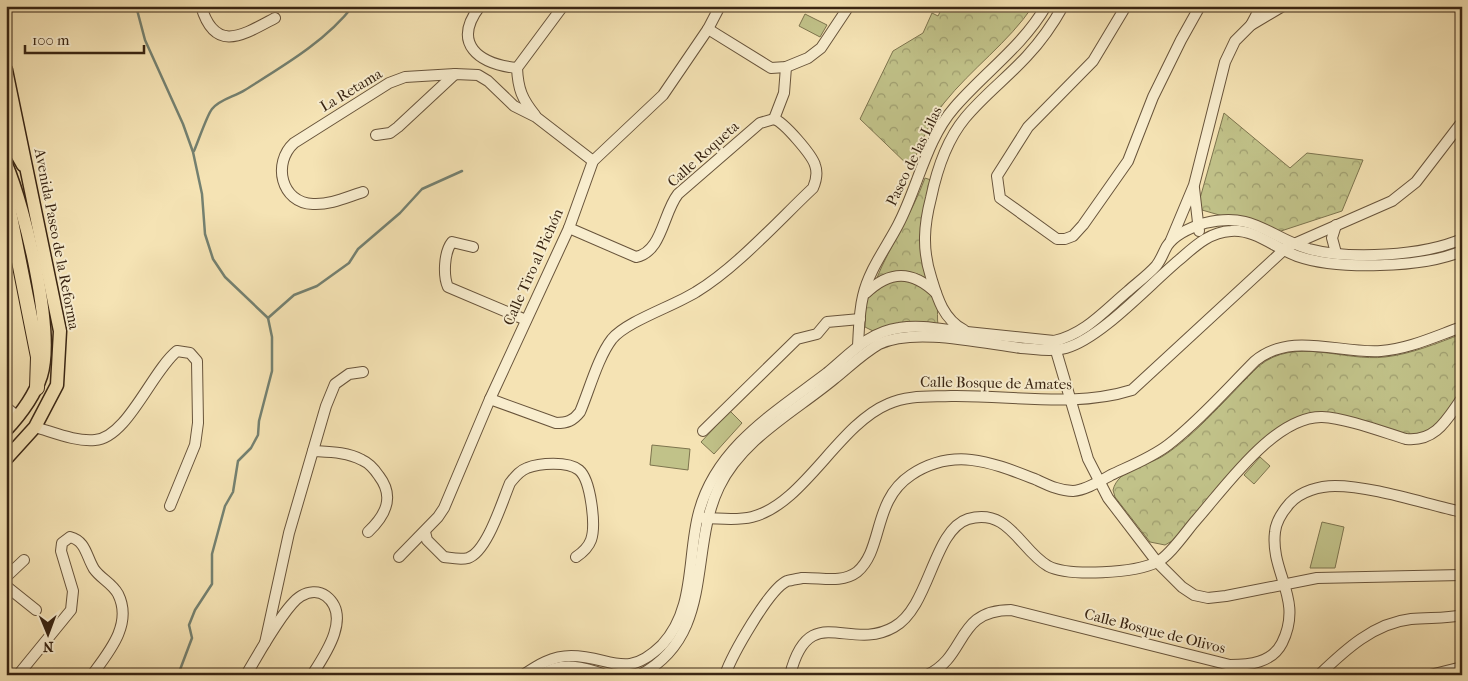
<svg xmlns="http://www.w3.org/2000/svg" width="1468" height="681" font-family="'IM FELL French Canon',serif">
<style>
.grass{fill:#c1c289;stroke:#7d744e}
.forest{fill:url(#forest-crowns);stroke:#7d744e}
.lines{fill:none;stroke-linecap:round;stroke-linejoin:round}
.stream{stroke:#748171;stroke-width:2.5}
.minor-casing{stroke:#68543b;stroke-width:12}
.major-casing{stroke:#392513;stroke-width:15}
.highway-casing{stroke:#392513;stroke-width:16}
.minor{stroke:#f8edce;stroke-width:10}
.major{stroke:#f5e3b4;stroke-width:12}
.highway{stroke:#f5e3b4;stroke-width:14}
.labels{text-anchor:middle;stroke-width:4;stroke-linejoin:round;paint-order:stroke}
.street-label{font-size:15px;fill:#392513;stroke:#f8edce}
</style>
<defs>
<pattern id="forest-crowns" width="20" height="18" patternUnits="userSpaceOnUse" patternTransform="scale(1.25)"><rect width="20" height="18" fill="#c1c289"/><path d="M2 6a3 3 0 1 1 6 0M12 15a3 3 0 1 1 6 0" fill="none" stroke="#9e9d6f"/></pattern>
</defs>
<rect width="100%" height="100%" fill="#f5e3b4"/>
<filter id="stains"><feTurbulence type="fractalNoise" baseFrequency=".004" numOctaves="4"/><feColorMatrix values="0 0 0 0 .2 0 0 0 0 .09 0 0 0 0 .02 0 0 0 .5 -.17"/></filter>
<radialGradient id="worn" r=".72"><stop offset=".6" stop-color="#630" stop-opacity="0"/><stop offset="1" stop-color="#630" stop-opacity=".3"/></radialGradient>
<g class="grass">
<polygon points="805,14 827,25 820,37 799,26"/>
<polygon points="730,411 742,423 714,454 701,442"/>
<polygon points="652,445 690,449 688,470 650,465"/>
<polygon points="1260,457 1270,466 1254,484 1244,475"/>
<polygon points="1322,522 1344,527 1335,568 1310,568"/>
</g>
<g class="forest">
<path d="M943,6H1033C1008,43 972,68 944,103C929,121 920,146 911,168L860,119L893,51L923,33L932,13L938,16Z"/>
<polygon points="1224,113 1290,168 1307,153 1363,160 1342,211 1278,232 1202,210 1199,202"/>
<path d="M925,178L931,180L920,236L928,279L917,274L876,280C890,245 912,214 925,178Z"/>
<path d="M900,280C913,282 933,289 937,304C938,310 937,319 938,325L873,331L865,327L866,299L889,282Z"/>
<path d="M1462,334V390L1436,427L1423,434L1407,435L1331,414L1265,438L1172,541L1165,545L1150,542L1115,497L1113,490C1118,469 1147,466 1163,456C1195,436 1231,393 1259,366C1295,336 1344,362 1385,357C1412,354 1437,343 1462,334Z"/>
</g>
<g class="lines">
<g class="stream">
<polyline points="136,6 145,40 183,124 193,152 202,194 205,234 213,259 225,277 268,318 272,337 272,371 259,421 258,435 251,448 238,461 233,492 225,506 212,554 212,584 195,610 189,625 192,638 178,675"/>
<path d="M194,151C198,142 207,115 212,109C220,99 234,97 245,90C283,66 325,42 353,6"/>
<polyline points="268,318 294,295 317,286 349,263 358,249 400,213 422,189 462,171"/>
</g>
<g class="minor-casing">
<g id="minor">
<path d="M201,6C215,54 243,35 275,18"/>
<path d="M480,6C451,44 479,64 517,68"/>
<polyline points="1126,6 1093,61 1028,127 997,176 1000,198 1057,239 1065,239 1073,236 1083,225 1128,161 1153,97 1181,40 1200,6"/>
<polyline points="1251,25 1261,6"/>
<polyline points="708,29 771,68 786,67 808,58 821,48 849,6"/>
<path d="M535,115C522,99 518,89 517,68L563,6"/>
<polyline points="774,119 784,93 786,67"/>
<polyline points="376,135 390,133 398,127 455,74"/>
<polyline points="1194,188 1199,231"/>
<path d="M363,192C347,197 330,205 313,204C281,203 272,163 294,143L389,83L405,77L455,74L478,75L488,81L514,106L536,117L593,161"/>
<path d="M569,228L636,257C662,252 663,213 678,194L760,123L774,119"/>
<polyline points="1171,240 1194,185 1225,62 1235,41 1251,25 1283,6"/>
<path d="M473,247L452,242C444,252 443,276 448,287L526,320"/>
<polyline points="1336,253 1332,238 1336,225"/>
<path d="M866,293C890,270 912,270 936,293"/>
<path d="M964,330C943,319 937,297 931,277C922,249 924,225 931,198C937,169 946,141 965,118C984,95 1008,77 1027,56C1041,41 1053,24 1063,6"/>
<polyline points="1054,344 1088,459 1108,498 1157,562 1182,587 1194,595 1208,598 1226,596 1317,578 1462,575"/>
<path d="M858,346C859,329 859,312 863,296C869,270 886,248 898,225C918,187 926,140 954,108C984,73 1022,47 1046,6"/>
<path d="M490,399L556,423C567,423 573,421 580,412C589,391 598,357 612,339C627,321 674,306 696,292C736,268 778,221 813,188C816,181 818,173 815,165C812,155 784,122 774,119"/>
<polyline points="6,407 18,417"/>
<path d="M35,427C53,432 76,442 95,440C127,438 152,371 177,351L190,353L197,361L198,423L195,445L170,506"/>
<polyline points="703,431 797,339 817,334 827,322 860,319"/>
<path d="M313,451C330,452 347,452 362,460C369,463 375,470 379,476C395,497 386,515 368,532"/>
<path d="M703,518C719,518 736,521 752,517C804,504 838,425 888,404C908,395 929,397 951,396C1011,395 1075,408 1132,390L1287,247L1392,201L1416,182L1462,122"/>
<path d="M425,532L427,540L444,557C452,558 460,560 468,558C487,552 502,502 510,483C515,477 519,471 527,468C539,463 568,461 579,470C591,480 596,526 591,540C588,548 582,553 576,557"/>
<polyline points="399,557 438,517 444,508 490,399 569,228 593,161 663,95 708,29 720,6"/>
<polyline points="6,577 24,560"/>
<polyline points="6,586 36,610"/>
<polyline points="265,643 289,533 326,406 335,384 349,374 363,372"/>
<path d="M18,675L71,610L73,591L61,551L62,543L70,537C86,541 86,556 94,569C101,579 112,583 118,594C133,624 109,652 92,675"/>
<path d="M246,675C257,657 285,605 301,596C308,592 318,590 326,596C352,616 325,655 312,675"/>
<path d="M523,675C538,665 552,656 571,656C611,656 625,681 662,645C696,609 687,555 699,512C717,446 776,412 827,373C850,354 869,332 899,328C922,324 944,330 967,332C996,335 1025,338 1054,341C1085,334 1104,311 1128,291C1137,283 1148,275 1156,266C1161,260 1163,253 1167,246C1175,234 1192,227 1205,223C1254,211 1268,237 1309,249C1350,260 1423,256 1462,239"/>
<path d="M542,675C561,661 585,667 605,675"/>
<path d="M640,675C716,634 688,551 719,487C742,439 794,412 834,379C849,367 862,354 879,344C914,327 982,343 1021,348C1036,349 1052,352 1066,348C1101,338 1149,285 1179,260C1194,247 1209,232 1231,231C1255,229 1275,248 1297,256C1337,270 1423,268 1462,251"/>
<path d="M725,675C732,655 769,589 787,581C791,580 797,579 802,578C820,577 841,584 857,572C884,549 872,501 911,475C955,446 993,463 1037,480C1048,485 1060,491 1073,491C1086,490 1100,481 1111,475C1130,466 1151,458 1168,445C1199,421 1227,389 1255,361C1291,331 1339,354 1381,351C1409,349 1436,336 1462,327"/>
<path d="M790,675C809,599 849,653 894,627C930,607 933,530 968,519C1009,507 1020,550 1048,566C1069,577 1136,573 1157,562C1170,556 1187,530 1197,519C1226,486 1275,416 1322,417C1346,418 1383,432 1406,439C1436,442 1447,419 1462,398"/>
<path d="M927,675C968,656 955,610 1011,610L1230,665C1249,665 1272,663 1282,643C1304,599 1270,573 1275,532C1276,521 1283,511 1290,503C1301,491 1320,486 1335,486C1372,486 1425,504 1462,512"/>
<path d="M1319,675C1345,650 1374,623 1411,619C1428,617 1445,619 1462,615"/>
<polyline points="1430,675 1462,667"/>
</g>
</g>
<g class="major-casing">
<g id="major">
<polyline points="6,70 60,331 57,385 35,427 6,459"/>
<polyline points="6,119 14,149 23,165"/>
<path d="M6,164C25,209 55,331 41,376C34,397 21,414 6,430"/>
</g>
</g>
<g class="highway-casing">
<polyline id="highway" points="6,196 38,357 37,388"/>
</g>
<use href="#minor" class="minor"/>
<use href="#major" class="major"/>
<use href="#highway" class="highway"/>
</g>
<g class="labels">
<g class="street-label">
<text transform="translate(351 90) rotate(-31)" y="5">La Retama</text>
<text transform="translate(703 154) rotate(-42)" y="5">Calle Roqueta</text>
<text transform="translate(914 156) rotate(-64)" y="5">Paseo de las Lilas</text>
<text transform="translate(57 239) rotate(79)" y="5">Avenida Paseo de la Reforma</text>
<text transform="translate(533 267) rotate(-66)" y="5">Calle Tiro al Pichón</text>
<text transform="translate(996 383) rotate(1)" y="5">Calle Bosque de Amates</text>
<text transform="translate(1155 631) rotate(14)" y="5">Calle Bosque de Olivos</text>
</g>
</g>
<rect width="1468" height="681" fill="none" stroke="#f5e3b4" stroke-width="25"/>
<rect x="8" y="8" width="1453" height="666" fill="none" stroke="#392513" stroke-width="2.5"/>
<rect x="12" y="12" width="1443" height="656" fill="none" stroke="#392513"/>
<g transform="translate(48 634) rotate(179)" stroke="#f8edce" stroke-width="4" paint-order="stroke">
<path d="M0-4L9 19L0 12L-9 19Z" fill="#392513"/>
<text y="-8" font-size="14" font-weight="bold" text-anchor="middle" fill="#392513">N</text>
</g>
<path d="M25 45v8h119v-8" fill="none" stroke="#392513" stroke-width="2.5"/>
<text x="32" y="45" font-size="15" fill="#392513" stroke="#f8edce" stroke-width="4" paint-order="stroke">100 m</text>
<rect width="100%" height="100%" filter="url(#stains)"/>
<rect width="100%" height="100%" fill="url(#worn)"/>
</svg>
